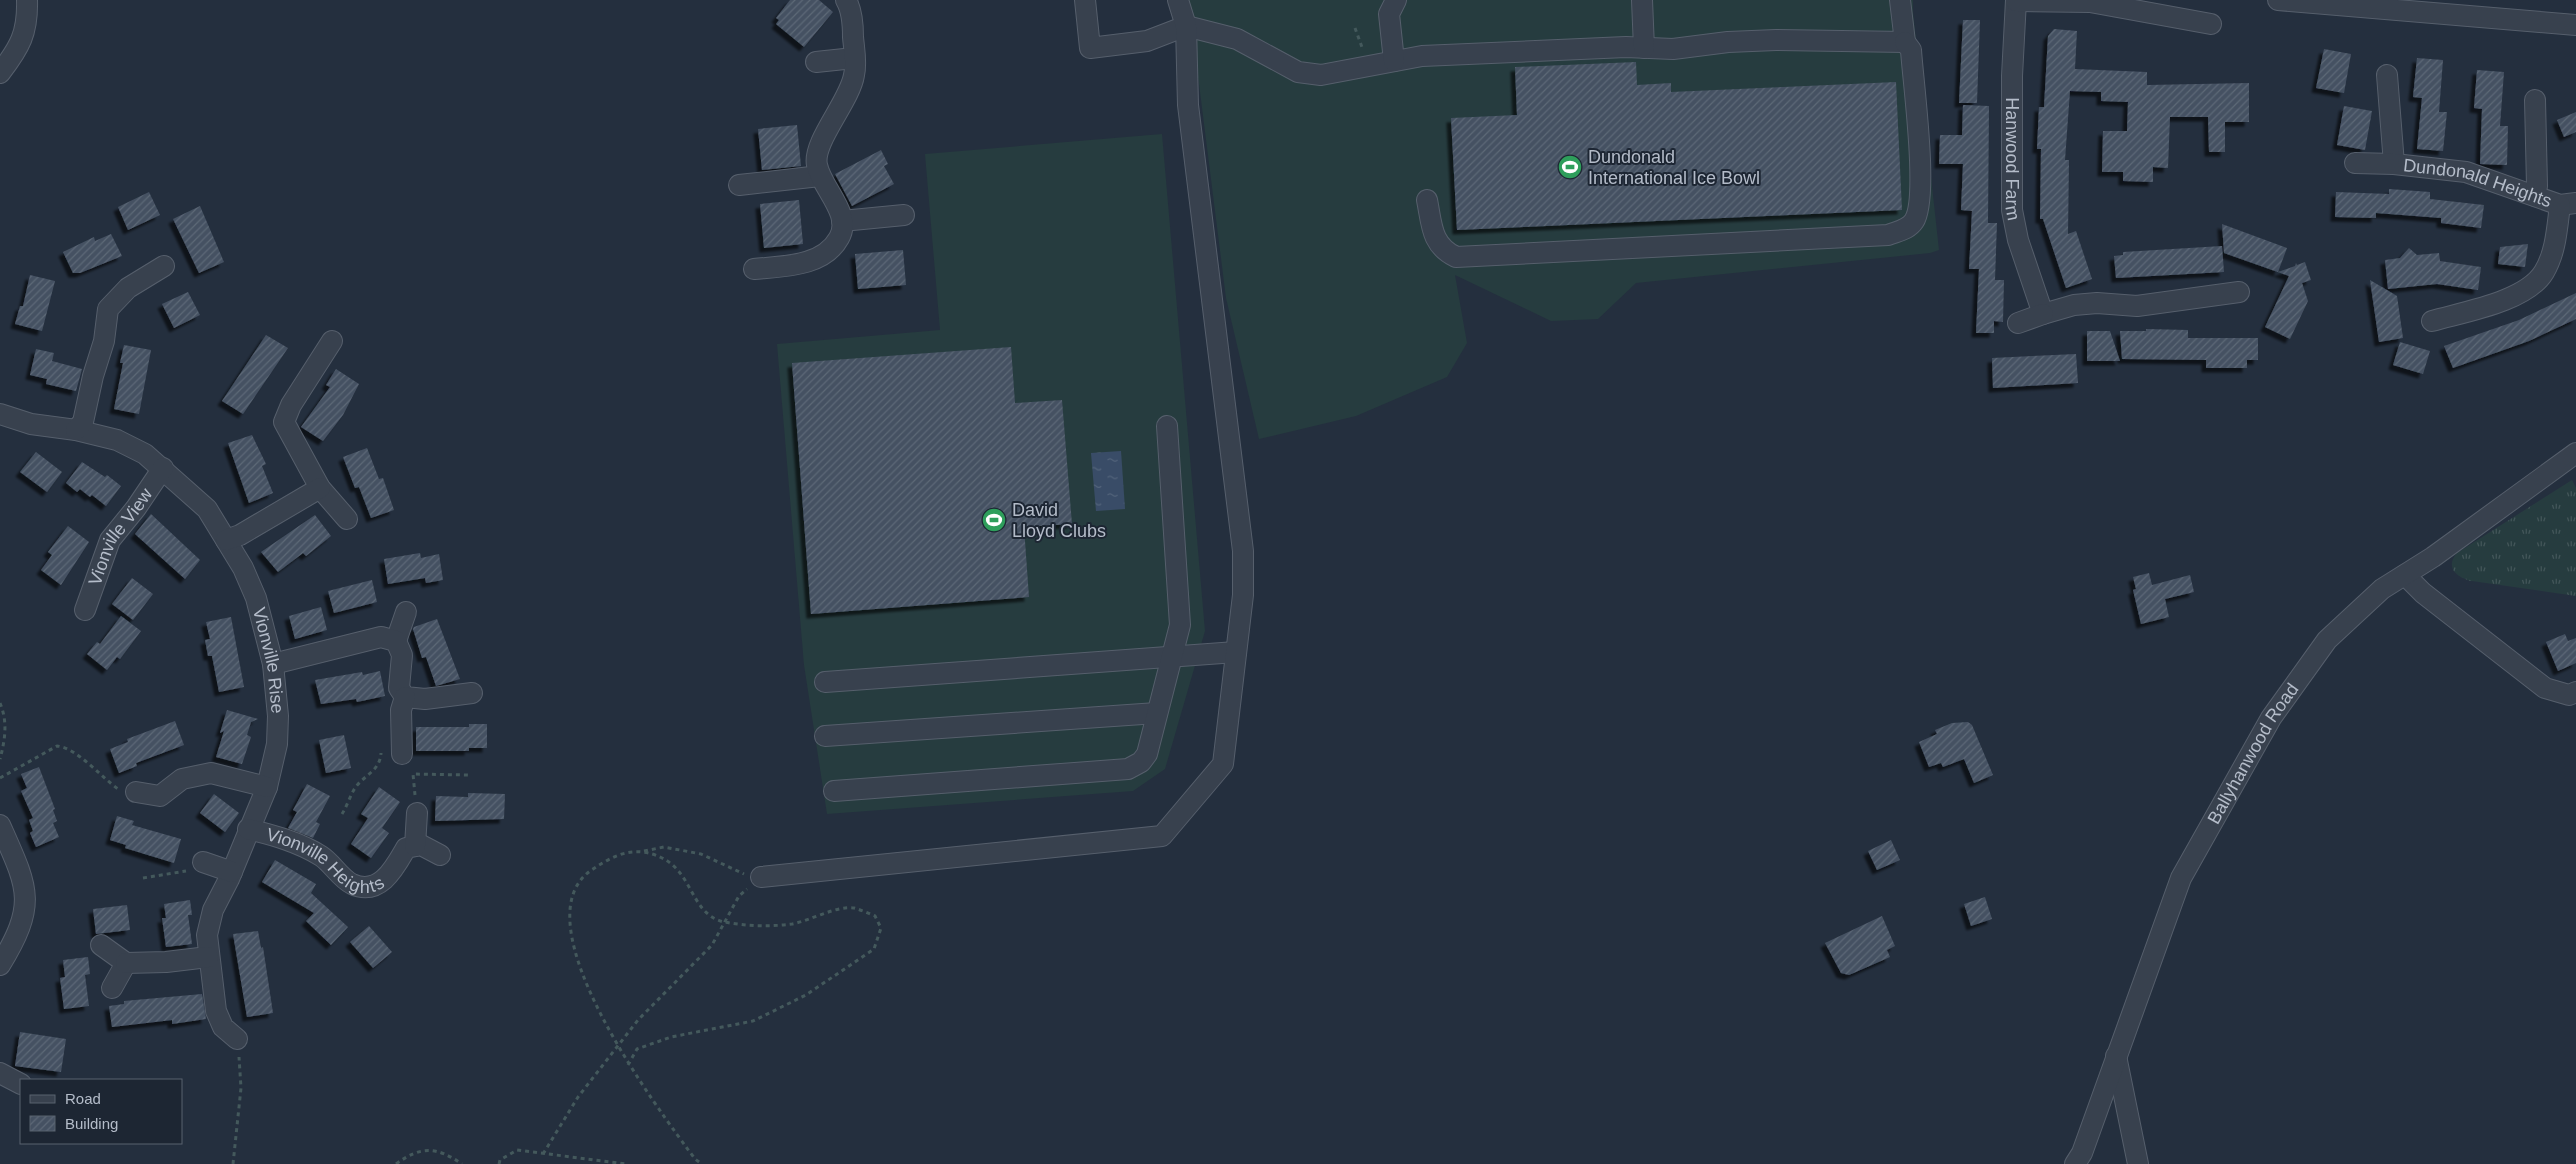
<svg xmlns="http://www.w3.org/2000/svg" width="2576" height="1164" font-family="Arial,sans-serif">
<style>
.grass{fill:url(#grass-tufts)}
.pitch{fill:#263c3f}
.water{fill:url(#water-ripples)}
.building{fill:url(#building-hatch);filter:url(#shadow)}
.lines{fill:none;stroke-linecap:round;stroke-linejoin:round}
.minor-casing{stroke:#565f6c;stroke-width:22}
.path{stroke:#44595c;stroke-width:3;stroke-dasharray:4 4;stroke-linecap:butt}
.minor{stroke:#38414e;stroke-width:20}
.labels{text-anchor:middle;stroke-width:4;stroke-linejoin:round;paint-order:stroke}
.poi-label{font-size:18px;fill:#b4bcc9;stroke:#1d2633;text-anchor:start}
.street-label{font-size:18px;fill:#b4bcc9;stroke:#1d2633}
</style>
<defs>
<pattern id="grass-tufts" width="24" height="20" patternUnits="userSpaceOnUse" patternTransform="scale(1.25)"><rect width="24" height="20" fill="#263c3f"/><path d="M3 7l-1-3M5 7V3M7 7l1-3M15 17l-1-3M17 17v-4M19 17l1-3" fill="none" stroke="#435659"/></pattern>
<pattern id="water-ripples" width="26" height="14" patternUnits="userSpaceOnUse" patternTransform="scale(1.25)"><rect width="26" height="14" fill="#394c67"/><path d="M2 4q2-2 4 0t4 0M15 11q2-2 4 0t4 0" fill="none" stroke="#53647b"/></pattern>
<pattern id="building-hatch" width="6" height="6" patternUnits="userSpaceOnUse" patternTransform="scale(1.25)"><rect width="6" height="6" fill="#455162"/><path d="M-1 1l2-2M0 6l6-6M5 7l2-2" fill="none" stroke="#5d6877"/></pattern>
<filter id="shadow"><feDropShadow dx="-4.5" dy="4.5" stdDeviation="1" flood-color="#0009"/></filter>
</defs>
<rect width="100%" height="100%" fill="#242f3e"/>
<path class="grass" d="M2572,480L2576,488V596L2472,581C2458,578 2444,568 2457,553Z"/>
<g class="pitch">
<polygon points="1185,0 1913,0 1913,12 1939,250 1930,253 1636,283 1598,319 1551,321 1455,275 1467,343 1447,377 1356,416 1259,439 1226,298 1199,84"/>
<polygon points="1162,134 1205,631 1165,769 1133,791 827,814 804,665 777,344 940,330 925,154"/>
</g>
<polygon class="water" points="1121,451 1125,509 1096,511 1091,453"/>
<g class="building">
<polygon points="790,0 819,0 833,12 804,47 776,24 779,20 776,18"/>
<polygon points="1963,20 1980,20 1977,103 1959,103"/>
<polygon points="2054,29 2077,31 2075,69 2147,72 2147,85 2249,83 2249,122 2225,122 2225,152 2209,152 2208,117 2170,117 2168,168 2153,167 2153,182 2123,181 2123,172 2102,172 2103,131 2127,131 2128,102 2101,101 2101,92 2070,91 2065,160 2069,160 2068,234 2076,231 2092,279 2066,288 2043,219 2040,219 2041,149 2037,149 2039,107 2044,107 2048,36"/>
<polygon points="2324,49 2351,54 2344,93 2316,88"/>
<polygon points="2417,58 2443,60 2439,112 2447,112 2443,151 2417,149 2422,98 2413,97"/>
<polygon points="1636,62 1637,85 1671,83 1671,92 1896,82 1902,210 1457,230 1451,118 1517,115 1515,67"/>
<polygon points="2477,70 2504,72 2500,126 2508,126 2507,165 2480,164 2482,109 2474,108"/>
<polygon points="1963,105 1989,106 1988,223 1997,223 1995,280 2004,280 2003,322 1994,321 1994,333 1976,333 1979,269 1969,269 1972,211 1961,210 1963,164 1939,164 1940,135 1962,135"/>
<polygon points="2344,106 2372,111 2365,150 2337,145"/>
<polygon points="2576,112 2576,132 2564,137 2557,120"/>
<polygon points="797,125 801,166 762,170 758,129"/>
<polygon points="881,150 888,164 884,166 894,184 852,206 835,174"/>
<polygon points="2389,189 2430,192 2430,199 2484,205 2481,228 2441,223 2441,218 2376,213 2376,218 2335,217 2336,192 2389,194"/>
<polygon points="149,192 160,215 128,230 118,207"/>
<polygon points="799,200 803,244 764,248 760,204"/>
<polygon points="200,206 224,262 199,273 173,219"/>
<polygon points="2222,224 2287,248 2278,272 2295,266 2296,263 2297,265 2305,262 2311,280 2302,283 2308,301 2290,339 2265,327 2289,276 2224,253"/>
<polygon points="111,234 122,256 80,273 73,273 63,252 94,237 95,241"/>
<polygon points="2528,244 2525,267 2498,264 2500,247"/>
<polygon points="2222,246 2224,272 2116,278 2114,256 2123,255 2123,252"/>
<polygon points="2409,248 2417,255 2439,253 2440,261 2481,267 2478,290 2437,284 2388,289 2385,260 2400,258"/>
<polygon points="903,250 906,285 858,289 855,254"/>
<polygon points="30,275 55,281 42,331 15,324 20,306 23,306"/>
<polygon points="2370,280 2397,296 2403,338 2379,342"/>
<polygon points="188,292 200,315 174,328 162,304"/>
<polygon points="2576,293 2576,319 2529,341 2453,368 2444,346 2519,320"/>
<polygon points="2146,329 2188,330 2188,338 2258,338 2258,360 2247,360 2247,368 2206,368 2206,360 2122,359 2120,331 2146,331"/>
<polygon points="2087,331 2110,331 2120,361 2087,361"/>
<polygon points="266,335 288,348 243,414 222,401"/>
<polygon points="2400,342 2430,351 2423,374 2393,365"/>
<polygon points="124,345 151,350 139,414 114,409 123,363 120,363"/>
<polygon points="1011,347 1015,403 1062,400 1072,524 1024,527 1029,597 811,614 792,363"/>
<polygon points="36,349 54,353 52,361 82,369 76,391 46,384 47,379 30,375"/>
<polygon points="2076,354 2078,383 1993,388 1992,358"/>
<polygon points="336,369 359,384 343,415 323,441 301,427 330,387 326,385"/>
<polygon points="252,435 266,464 262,466 273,493 249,503 228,443"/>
<polygon points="367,448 379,479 383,478 394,510 371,518 359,487 355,488 343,457"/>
<polygon points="36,452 62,472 47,492 20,472"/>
<polygon points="82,462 105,477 107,475 121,486 106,506 92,495 90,497 80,489 77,492 66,483"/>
<polygon points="151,514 200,560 185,579 135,534"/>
<polygon points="315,515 331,536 306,556 303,553 278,572 261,552"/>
<polygon points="68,526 89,542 61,585 41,570 52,555 48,552"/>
<polygon points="420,553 421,558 439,554 443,580 426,583 425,578 388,584 384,559"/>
<polygon points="2149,573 2152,585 2190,575 2194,592 2165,599 2169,617 2141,624 2133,590 2136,589 2133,577"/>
<polygon points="132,578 153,594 133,620 112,604"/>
<polygon points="372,580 377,602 334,613 328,591"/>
<polygon points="321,607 327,630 295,639 289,616"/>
<polygon points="121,616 141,631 120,659 117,657 107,670 87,654 97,642 100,644"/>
<polygon points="231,617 244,687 219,692 212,656 208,656 205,640 210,639 206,622"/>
<polygon points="437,619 460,679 436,686 426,657 422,658 413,629 414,627"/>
<polygon points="2565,634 2568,641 2576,638 2576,663 2558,671 2546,642"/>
<polygon points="380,671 385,696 357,702 356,699 321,704 315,680 362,672 363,675"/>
<polygon points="227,710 258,719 251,722 247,735 251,737 242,764 216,757 224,731 220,733"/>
<polygon points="175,721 184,745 136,763 137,766 119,773 110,749 128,742 127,739"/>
<polygon points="1968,722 1972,725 1993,775 1974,783 1964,759 1943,767 1941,763 1929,767 1919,742 1937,734 1935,730 1952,723"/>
<polygon points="469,724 487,724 487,748 469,748 469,751 416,751 416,727 469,727"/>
<polygon points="344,735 351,768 326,773 319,740"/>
<polygon points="39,767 55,809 53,810 57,821 53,823 59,837 36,847 30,833 33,831 29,820 33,818 21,791 27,788 21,774"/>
<polygon points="307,784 330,796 316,822 320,824 313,838 288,828 297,812 293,810"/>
<polygon points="379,787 400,802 382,828 389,833 371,858 351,844 368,818 361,814"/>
<polygon points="468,793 505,794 504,819 435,821 436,796 468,797"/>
<polygon points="214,794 239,813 225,832 200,813"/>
<polygon points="117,816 134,821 132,825 181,839 174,863 125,848 126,845 110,840"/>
<polygon points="1891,840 1900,860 1877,870 1868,851"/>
<polygon points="275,860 316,884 311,893 348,927 331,945 306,921 314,913 262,882"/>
<polygon points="1985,897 1992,919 1971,926 1964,904"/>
<polygon points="190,900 192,915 188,915 192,944 166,947 162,918 166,918 164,904"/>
<polygon points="127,905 130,930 96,934 93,909"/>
<polygon points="1882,916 1895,946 1887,950 1890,957 1849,975 1841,973 1825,943"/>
<polygon points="369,926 392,952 373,968 350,942"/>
<polygon points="258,931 261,948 263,947 273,1013 247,1017 233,934"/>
<polygon points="88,957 90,974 85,975 89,1006 64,1009 60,978 65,977 63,960"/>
<polygon points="202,994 206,1019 172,1024 172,1020 112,1027 109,1006 124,1004 124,1001"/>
<polygon points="20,1032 66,1039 61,1072 15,1066"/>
</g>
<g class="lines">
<g class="minor-casing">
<g id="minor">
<polyline points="1085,0 1090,48 1147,41 1186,26 1237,39 1298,72 1321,75 1422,56 1626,47 1673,49 1728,42 1776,40 1905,42 1900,0"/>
<polyline points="1642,0 1644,48"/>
<path id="s1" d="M2016,0L2012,76V210L2018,240L2043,314L2074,305L2097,303L2137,306L2239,292"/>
<polyline points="2278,0 2576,25"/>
<polyline points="2016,1 2090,2 2211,24"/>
<polyline points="1394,61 1389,14 1396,0"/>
<polyline points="816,62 854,58"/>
<path d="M0,73C20,47 28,33 27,0"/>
<polyline points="2387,75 2394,164"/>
<path id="s2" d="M2355,163L2394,164L2466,172L2560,205L2576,203"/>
<polyline points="739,185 820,176"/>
<polyline points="2535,196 2537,186 2535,100"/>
<path d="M1427,200C1432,225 1431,245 1456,257L1888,235C1898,231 1908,230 1914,221C1929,198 1913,82 1911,50L1905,42"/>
<polyline points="842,221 904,215"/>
<path d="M754,269C783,266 823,267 839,238C853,214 821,188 817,165C812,142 850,101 854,75C857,63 854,49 853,37C853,25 852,10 846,0"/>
<path d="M2432,321C2463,312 2526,302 2544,272C2556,252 2557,228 2560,205"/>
<polyline points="2018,323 2043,314"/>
<polyline points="332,341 291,405 284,422 320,488 347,519"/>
<path id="s3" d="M0,414L31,424L76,430L117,440L145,454L207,509L243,568L256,598L273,664L278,716L277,744L267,787L229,879L213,910L207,935L216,1011L223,1027L237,1039"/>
<polyline points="76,430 83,422 93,376 104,341 108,309 128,288 164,266"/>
<polyline points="226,540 240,535 320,488"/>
<polyline points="2405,575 2423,593 2545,688 2569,695 2576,692"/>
<path id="s4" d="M85,610L110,540L136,508L163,468"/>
<polyline points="396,641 406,612"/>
<polyline points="273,664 381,637 396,641 402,655 399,688 405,697 425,699 472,693"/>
<polyline points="825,682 1236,652"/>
<polyline points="825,736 1157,713"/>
<polyline points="402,754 401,710 405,697"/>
<polyline points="834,791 1128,769 1141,762 1147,754 1180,625 1167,426"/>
<polyline points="136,792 160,796 182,779 211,773 267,787"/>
<path d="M0,825C28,888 38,903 0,965"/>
<path id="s5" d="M248,829C273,835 299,842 321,856C332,863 340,878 352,884C380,897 395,867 406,848L421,845L440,855"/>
<polyline points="415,846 417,813"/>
<polyline points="203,862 232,872"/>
<polyline points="761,877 1162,836 1223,764 1243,595 1243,551 1188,105 1186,26 1178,0"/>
<polyline points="101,945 126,963 112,988"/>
<polyline points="126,963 166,962 208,957"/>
<polyline points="2116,1056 2138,1164"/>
<polyline points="0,1073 21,1084"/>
<path id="s6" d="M2075,1164L2082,1153L2181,878L2271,718L2327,640L2382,589L2433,557L2576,453"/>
</g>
</g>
<g class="path">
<polyline points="1355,28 1363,50"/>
<path d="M0,703C8,722 5,740 0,759"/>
<path d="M0,778L57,746C77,748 100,776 118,789"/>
<polyline points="415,795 413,774 468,775"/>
<path d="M342,814C347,806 350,796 355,788C364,775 380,771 381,753"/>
<polyline points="644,851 664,847 701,854 744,874"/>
<polyline points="143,878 186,871"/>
<path d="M628,1065L637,1049L671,1037L753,1021L806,995L874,949L881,928L875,916C868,913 861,910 854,908C838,905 809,921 792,924C770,927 745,926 724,922C685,913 696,859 642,852C624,850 608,859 593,869C514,919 659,1110 695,1159L702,1164"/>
<polyline points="543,1154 578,1097 638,1020 712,945 739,896 747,889"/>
<polyline points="233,1164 241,1088 239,1057"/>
<path d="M396,1164C422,1145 437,1147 462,1164"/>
<polyline points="499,1164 500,1160 517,1150 626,1164"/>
</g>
<use href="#minor" class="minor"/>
</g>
<defs>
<g id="stadium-disc" transform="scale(1.25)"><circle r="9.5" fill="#2e9e5b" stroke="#1d2633"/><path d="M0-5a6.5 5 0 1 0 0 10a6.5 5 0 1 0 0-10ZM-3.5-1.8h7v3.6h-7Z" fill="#fff"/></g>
</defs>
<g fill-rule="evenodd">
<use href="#stadium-disc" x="1570" y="167"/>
<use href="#stadium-disc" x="994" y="520"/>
</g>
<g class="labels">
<g class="poi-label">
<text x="1588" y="163">Dundonald<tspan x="1588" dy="21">International Ice Bowl</tspan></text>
<text x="1012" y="516">David<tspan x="1012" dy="21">Lloyd Clubs</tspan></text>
</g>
<g class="street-label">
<text dy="6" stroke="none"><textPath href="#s1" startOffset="159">Hanwood Farm</textPath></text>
<text dy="6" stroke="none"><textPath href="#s2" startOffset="125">Dundonald Heights</textPath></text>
<text dy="6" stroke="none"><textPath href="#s4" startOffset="82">Vionville View</textPath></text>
<text dy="6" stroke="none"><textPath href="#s3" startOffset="400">Vionville Rise</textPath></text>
<text dy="6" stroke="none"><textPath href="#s6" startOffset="449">Ballyhanwood Road</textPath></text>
<text dy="6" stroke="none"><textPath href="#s5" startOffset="86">Vionville Heights</textPath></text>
</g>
</g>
<rect x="20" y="1079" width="162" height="65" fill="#1d2633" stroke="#59626f"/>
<rect x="30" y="1095" width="25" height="8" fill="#38414e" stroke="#59626f"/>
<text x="65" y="1104" font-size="15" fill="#b4bcc9">Road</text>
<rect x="30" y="1116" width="25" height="15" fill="url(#building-hatch)" stroke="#59626f"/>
<text x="65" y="1129" font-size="15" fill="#b4bcc9">Building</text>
</svg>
